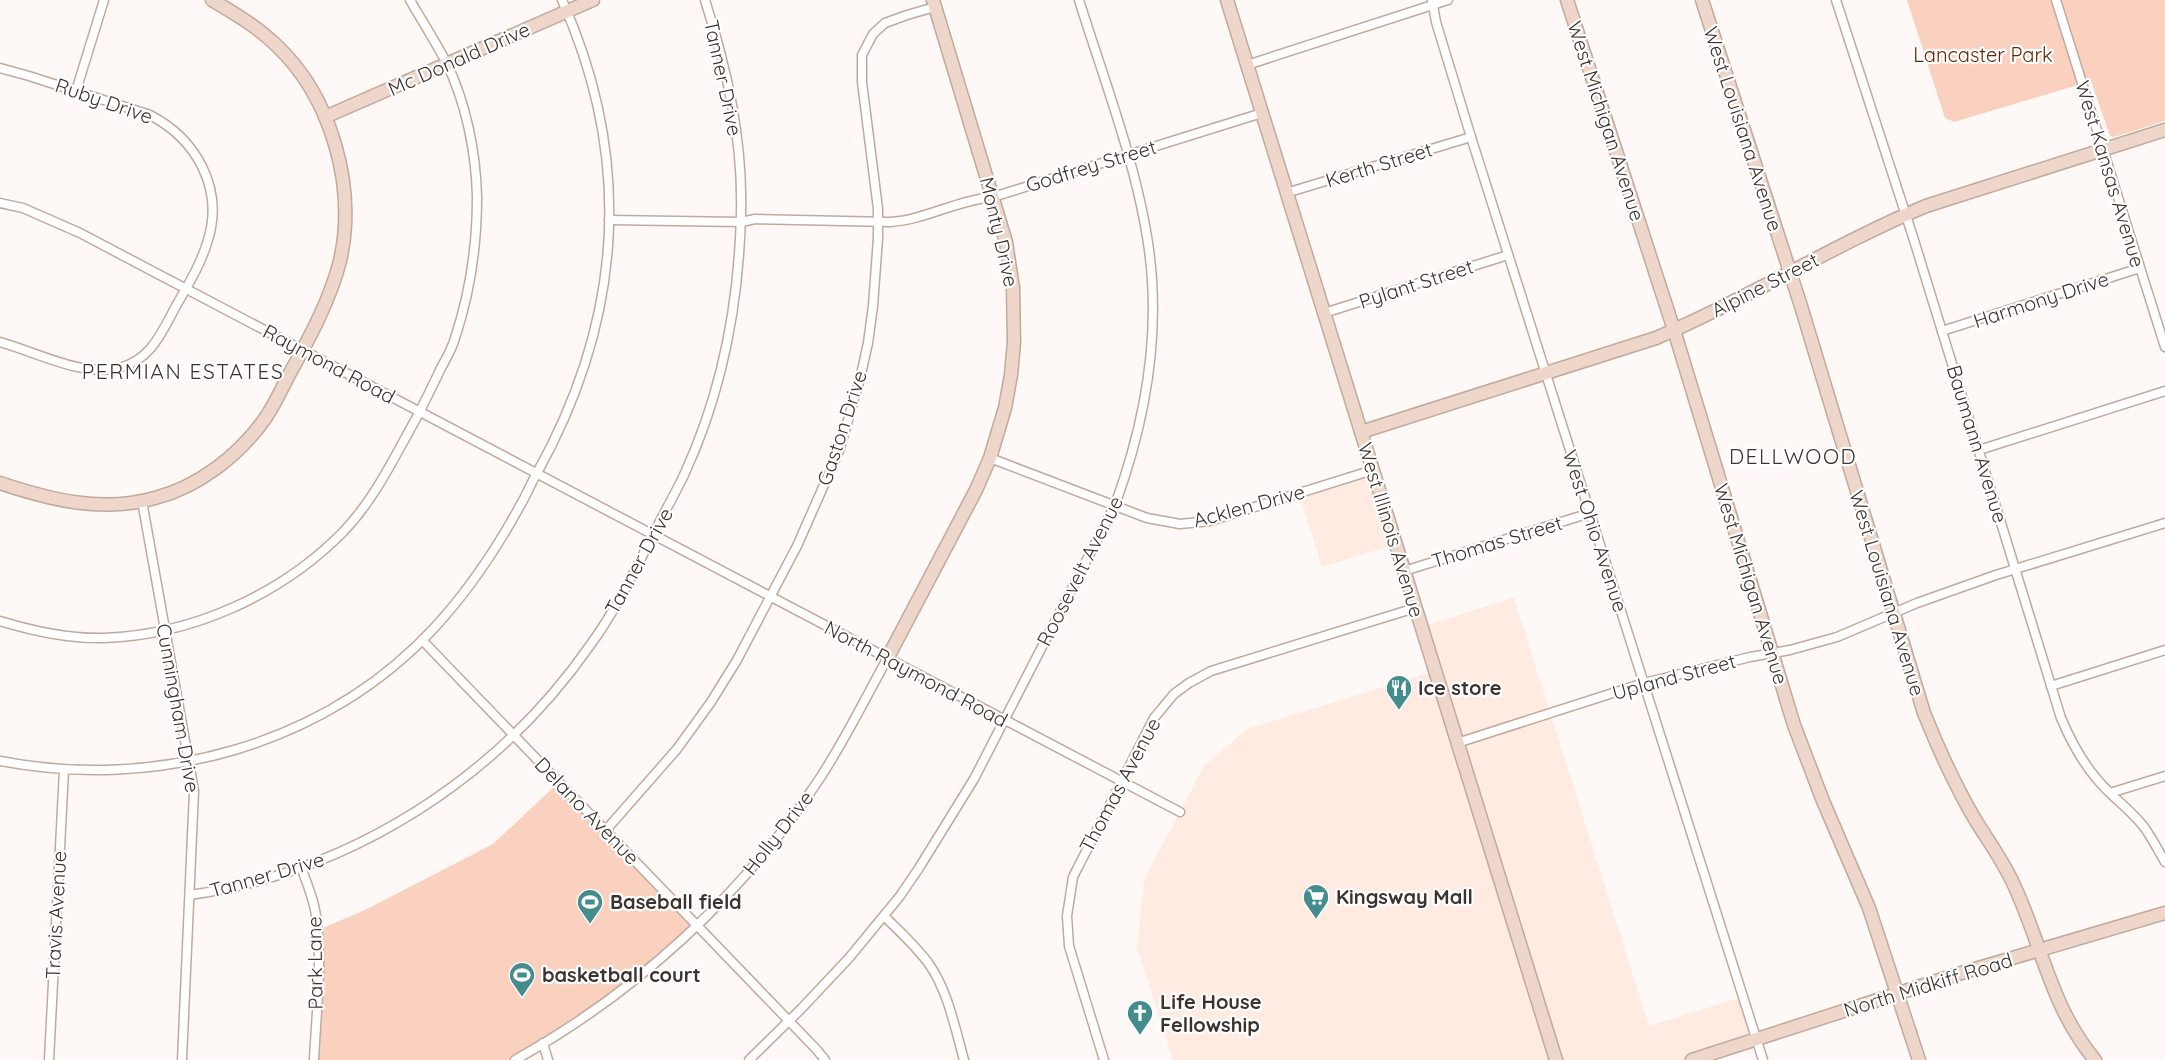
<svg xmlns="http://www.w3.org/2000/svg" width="2165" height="1060" font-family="Quicksand,sans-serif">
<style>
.built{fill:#ffebe2}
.green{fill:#fad1bf}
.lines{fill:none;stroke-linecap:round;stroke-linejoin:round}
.street-casing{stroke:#c1a99e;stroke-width:11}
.secondary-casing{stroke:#c1a99e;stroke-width:15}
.street{stroke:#fff;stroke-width:8}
.secondary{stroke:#efd6ca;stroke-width:12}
.labels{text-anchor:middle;stroke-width:4.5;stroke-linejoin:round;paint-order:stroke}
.park-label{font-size:20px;fill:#652500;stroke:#fff}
.street-label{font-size:20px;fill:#3c322e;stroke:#fff}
.poi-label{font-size:20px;font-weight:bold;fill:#3c322e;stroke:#fff;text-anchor:start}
.neighbourhood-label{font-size:21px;letter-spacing:1.5px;fill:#3c322e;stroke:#fff}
</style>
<rect width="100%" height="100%" fill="#fef9f6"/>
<g class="built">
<polygon points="1370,470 1393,545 1322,567 1299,493"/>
<polygon points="1512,598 1514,598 1649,1026 1742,997 1756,1042 1698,1060 1173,1060 1137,947 1144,880 1204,766 1247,729 1432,672 1418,628"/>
</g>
<g class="green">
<polygon points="1907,0 2165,0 2165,121 2114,137 2110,136 2091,81 1954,122 1945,118"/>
<polygon points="558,783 698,926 659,960 515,1060 314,1060 318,930 365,910 493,844"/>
</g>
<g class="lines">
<g class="street-casing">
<g id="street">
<polyline points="1432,0 1436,22 1471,137 1763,1060"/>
<path d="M1836,0L1913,237L2061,718C2072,744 2087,771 2108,791C2120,803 2133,813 2144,827C2152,838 2158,850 2165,862"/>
<polyline points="2056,0 2165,347"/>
<polyline points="1247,65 1448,0"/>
<path d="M0,68L29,76L150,115C196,139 224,188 208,240C201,264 188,285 176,306C162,332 151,360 119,368C82,377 36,352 0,342"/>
<polyline points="76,91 104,0"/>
<polyline points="1286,193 1471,137"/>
<polyline points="0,203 23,208 80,233 1180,812"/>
<path d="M609,220L741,222L755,219L890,222C925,220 957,200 993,197L1262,113"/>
<polyline points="1324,313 1508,255"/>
<polyline points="1942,331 2140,268"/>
<polyline points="1979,450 2165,391"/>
<polyline points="990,458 1147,518 1180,524 1210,521 1373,470"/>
<polyline points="142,501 194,791 182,1060"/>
<polyline points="1404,571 1590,513"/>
<path d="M0,621C33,631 69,639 104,638C192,635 281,595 343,532C373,501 392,462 413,424C423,406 432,387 441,368C446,359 452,349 455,338C470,293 477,245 477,197C476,153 466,102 446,62C435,41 422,21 410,0"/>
<polyline points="422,640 817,1050 825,1060"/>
<polyline points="2051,686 2165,650"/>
<polyline points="1457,743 1644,683 1750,657 1790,650 1837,637 1917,603 1996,575 2165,523"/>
<path d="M0,761C156,791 325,746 435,627C469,590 497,548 521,504C527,494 531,483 537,473C622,320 634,161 562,0"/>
<polyline points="2110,793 2165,776"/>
<polyline points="606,830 677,749 711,702 737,660 797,546 839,451 860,379 868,343 873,306 878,238 878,209 862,82 862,55 873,34 885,23 907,15 935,7"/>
<path d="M301,867C308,886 316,905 317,925C322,970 316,1016 314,1060"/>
<path d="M190,895C352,872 498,778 591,644C615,611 633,574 652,537C662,516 674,496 684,475C722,393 739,303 741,213C743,140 727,69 705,0"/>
<path d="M884,916C899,931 916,946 929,964C948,991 955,1028 964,1060"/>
<polyline points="543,1043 548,1060"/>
<polyline points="49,1060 64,770"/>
<path d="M515,1060C637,992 743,895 820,778C845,740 865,699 887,659"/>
<path d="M749,1060L801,1009L849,958L900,896L919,868L974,779L1115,505C1145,423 1161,338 1149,250C1138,168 1104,80 1079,0"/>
<polyline points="1104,1060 1069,946 1067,916 1073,877 1154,718 1174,694 1189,683 1211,671 1415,608"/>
</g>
</g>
<g class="secondary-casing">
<g id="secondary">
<polyline points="1227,0 1556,1060"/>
<polyline points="1567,0 1674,330 1794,725 1823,801 1869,908 1919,1060"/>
<path d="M1702,0L1800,303L1924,713C1938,748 1954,783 1973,816C1986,838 2002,859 2013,883C2042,944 2050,1006 2095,1060"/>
<polyline points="325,117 593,0"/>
<path d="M1361,432L1656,338C1748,299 1833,245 1926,206L2165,130"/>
<path d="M0,483C51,500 102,513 155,498C198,487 238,456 264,420C274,406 282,388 290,373C310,337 330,300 340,261C357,186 331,96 275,44C256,26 234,13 212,0"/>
<polyline points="887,659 976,490 990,458 1005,408 1011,375 1014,342 1013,288 1006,242 933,0"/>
<polyline points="1692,1060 1958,974 2165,913"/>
</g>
</g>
<use href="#street" class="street"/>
<use href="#secondary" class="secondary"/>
</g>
<defs>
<g id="restaurant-pin" transform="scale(1.35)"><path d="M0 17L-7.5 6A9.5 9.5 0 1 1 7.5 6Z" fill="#458d8d" stroke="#fff"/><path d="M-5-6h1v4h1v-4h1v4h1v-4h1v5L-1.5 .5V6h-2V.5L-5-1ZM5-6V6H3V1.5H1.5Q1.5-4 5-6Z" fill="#fff"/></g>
<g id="supermarket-pin" transform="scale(1.35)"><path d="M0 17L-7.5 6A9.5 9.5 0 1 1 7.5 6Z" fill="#458d8d" stroke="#fff"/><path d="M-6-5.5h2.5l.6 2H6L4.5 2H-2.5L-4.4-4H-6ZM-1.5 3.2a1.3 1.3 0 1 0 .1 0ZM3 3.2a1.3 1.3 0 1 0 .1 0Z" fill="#fff"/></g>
<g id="stadium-pin" transform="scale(1.35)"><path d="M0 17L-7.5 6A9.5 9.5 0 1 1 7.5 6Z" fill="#458d8d" stroke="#fff"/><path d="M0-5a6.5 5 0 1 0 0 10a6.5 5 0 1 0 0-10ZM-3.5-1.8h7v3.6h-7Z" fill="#fff"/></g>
<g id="church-pin" transform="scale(1.35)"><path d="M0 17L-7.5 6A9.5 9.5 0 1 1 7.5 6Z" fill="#458d8d" stroke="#fff"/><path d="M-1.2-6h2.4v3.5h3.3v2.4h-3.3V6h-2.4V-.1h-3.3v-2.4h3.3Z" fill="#fff"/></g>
</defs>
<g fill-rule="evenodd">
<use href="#restaurant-pin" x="1399" y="688"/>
<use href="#supermarket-pin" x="1316" y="897"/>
<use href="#stadium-pin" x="590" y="902"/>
<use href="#stadium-pin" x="522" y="975"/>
<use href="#church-pin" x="1140" y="1013"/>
</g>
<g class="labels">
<g class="park-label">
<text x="1983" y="62">Lancaster Park</text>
</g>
<g class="street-label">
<text transform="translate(459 59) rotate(-24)" y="7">Mc Donald Drive</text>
<text transform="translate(723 78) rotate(78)" y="7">Tanner Drive</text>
<text transform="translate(104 101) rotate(19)" y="7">Ruby Drive</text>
<text transform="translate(1606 121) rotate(72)" y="7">West Michigan Avenue</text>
<text transform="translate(1743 129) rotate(72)" y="7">West Louisiana Avenue</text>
<text transform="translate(1379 165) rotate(-17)" y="7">Kerth Street</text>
<text transform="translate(1091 166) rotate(-17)" y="7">Godfrey Street</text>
<text transform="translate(2110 174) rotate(73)" y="7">West Kansas Avenue</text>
<text transform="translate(999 232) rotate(77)" y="7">Monty Drive</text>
<text transform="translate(1416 284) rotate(-18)" y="7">Pylant Street</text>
<text transform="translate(1765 285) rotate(-27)" y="7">Alpine Street</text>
<text transform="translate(2041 300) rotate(-18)" y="7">Harmony Drive</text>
<text transform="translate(329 364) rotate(28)" y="7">Raymond Road</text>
<text transform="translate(842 428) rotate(-72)" y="7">Gaston Drive</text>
<text transform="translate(1977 444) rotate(73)" y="7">Baumann Avenue</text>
<text transform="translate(1249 506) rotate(-15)" y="7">Acklen Drive</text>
<text transform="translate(1391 530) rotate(73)" y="7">West Illinois Avenue</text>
<text transform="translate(1595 531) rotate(72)" y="7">West Ohio Avenue</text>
<text transform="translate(1497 542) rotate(-17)" y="7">Thomas Street</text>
<text transform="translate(639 561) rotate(-61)" y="7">Tanner Drive</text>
<text transform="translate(1080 571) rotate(-63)" y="7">Roosevelt Avenue</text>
<text transform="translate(1751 584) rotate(73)" y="7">West Michigan Avenue</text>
<text transform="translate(1887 593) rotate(73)" y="7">West Louisiana Avenue</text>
<text transform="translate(916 674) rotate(28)" y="7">North Raymond Road</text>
<text transform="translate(1674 677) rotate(-15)" y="7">Upland Street</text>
<text transform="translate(178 708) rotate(80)" y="7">Cunningham Drive</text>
<text transform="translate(1120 785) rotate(-62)" y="7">Thomas Avenue</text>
<text transform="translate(587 811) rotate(46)" y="7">Delano Avenue</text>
<text transform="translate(778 833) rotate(-52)" y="7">Holly Drive</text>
<text transform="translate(267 875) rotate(-16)" y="7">Tanner Drive</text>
<text transform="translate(56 915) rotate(-87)" y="7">Travis Avenue</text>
<text transform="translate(315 963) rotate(-91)" y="7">Park Lane</text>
<text transform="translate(1928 985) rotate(-17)" y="7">North Midkiff Road</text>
</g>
<g class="poi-label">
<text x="1418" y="695">Ice store</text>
<text x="1336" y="904">Kingsway Mall</text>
<text x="610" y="909">Baseball field</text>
<text x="542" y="982">basketball court</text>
<text x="1160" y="1009">Life House<tspan x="1160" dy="23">Fellowship</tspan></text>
</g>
<g class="neighbourhood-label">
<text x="183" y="379">PERMIAN ESTATES</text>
<text x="1793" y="464">DELLWOOD</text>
</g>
</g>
</svg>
